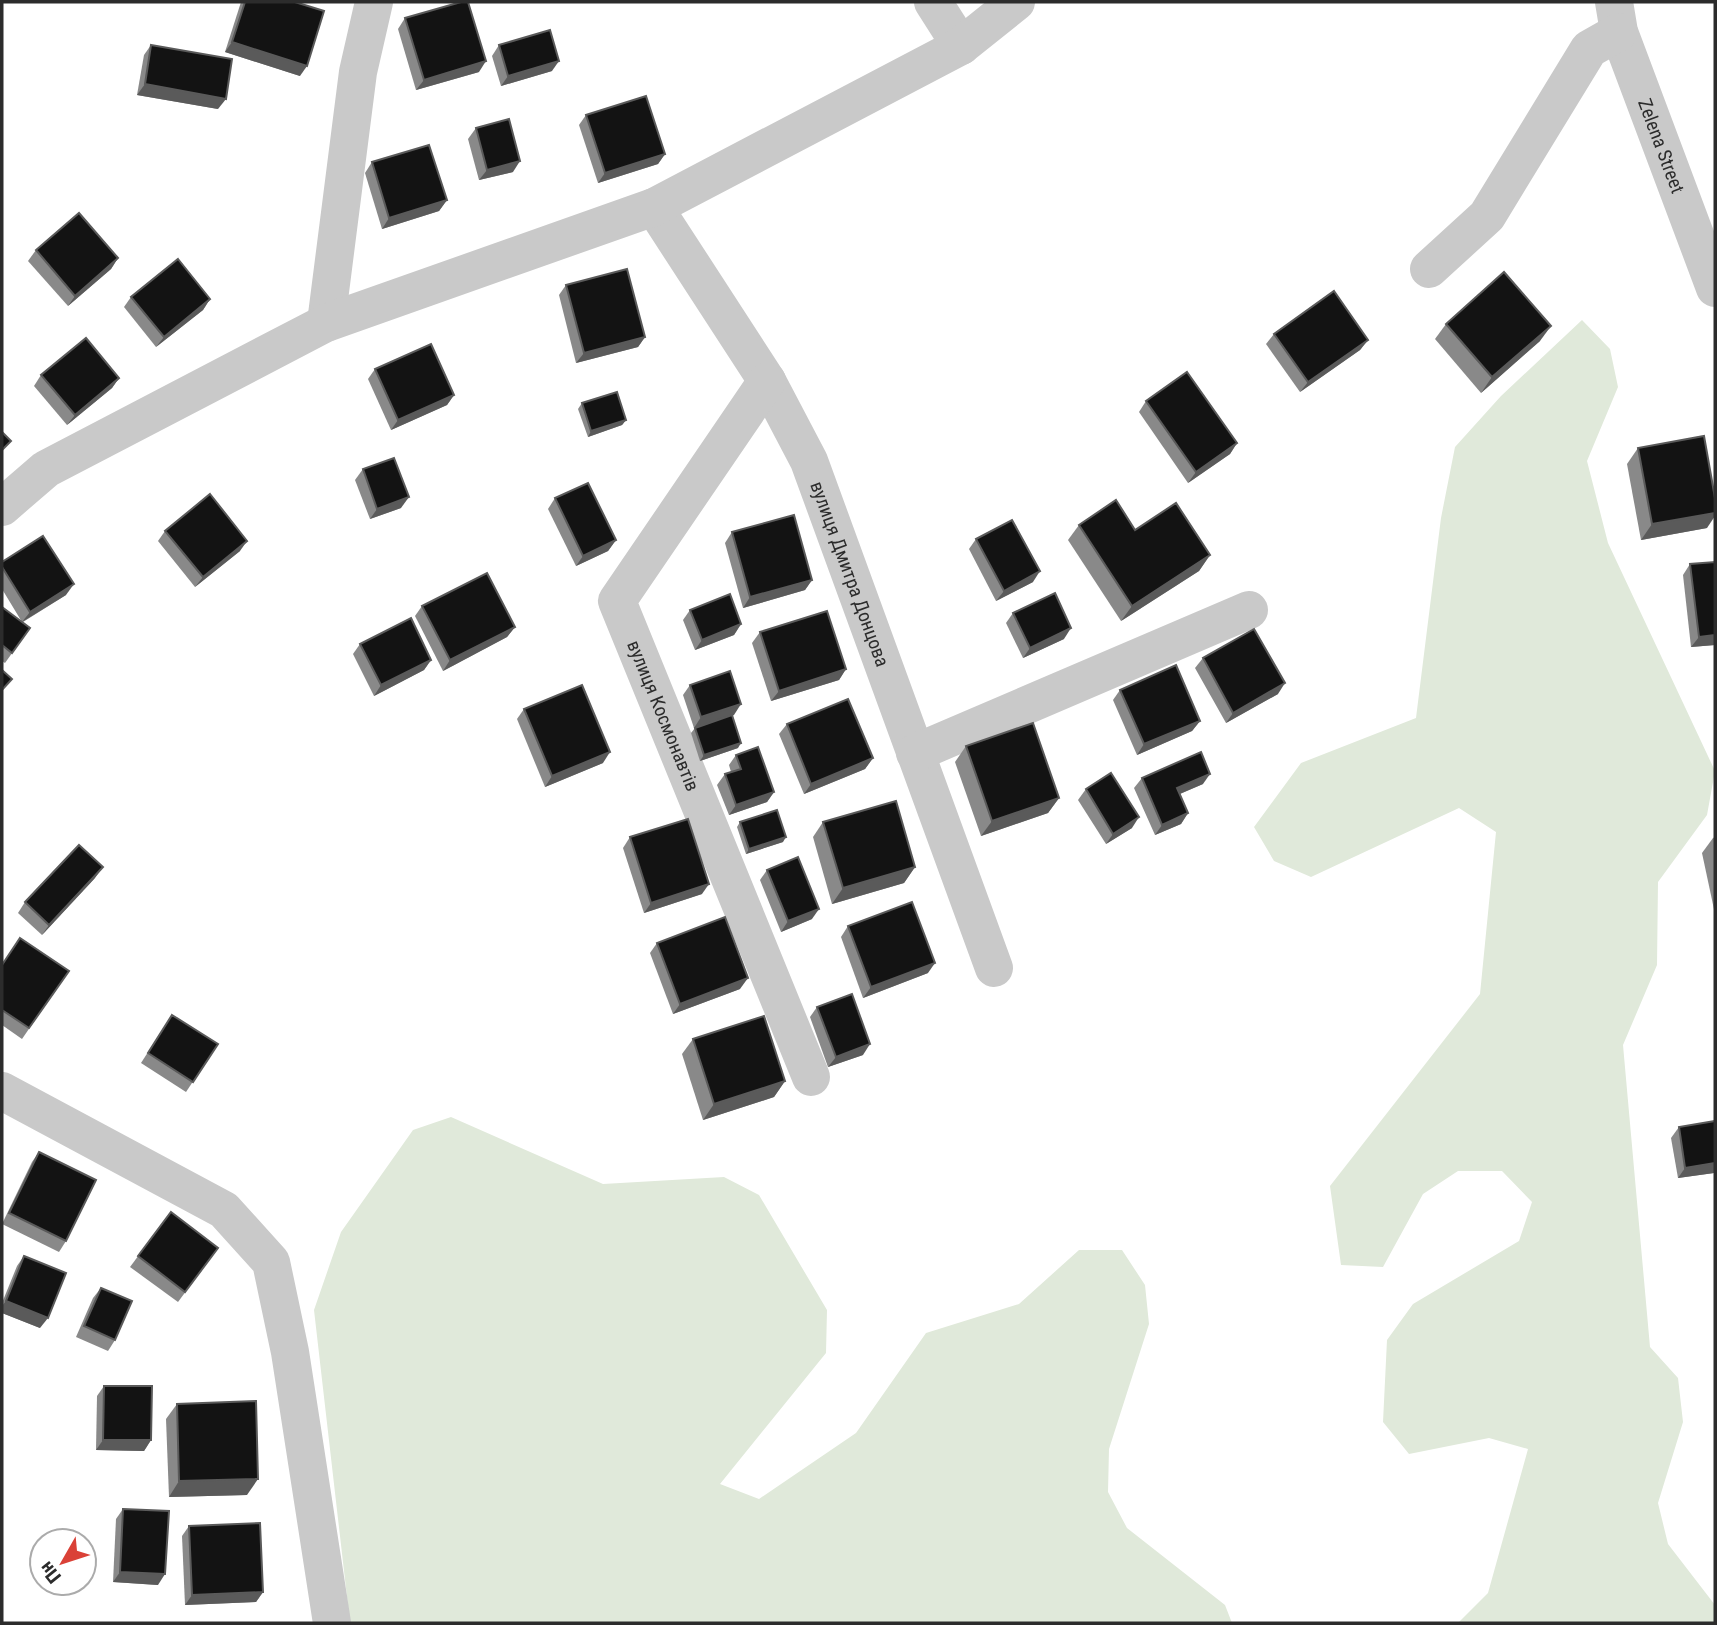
<svg xmlns="http://www.w3.org/2000/svg" width="1717" height="1625" font-family="'Roboto Condensed',sans-serif">
<style>
.green{fill:#e0e9da}
.lines{fill:none;stroke-linecap:round;stroke-linejoin:round}
.minor{stroke:#c9c9c9;stroke-width:38}
.wall{fill:#898989}
.shaded-wall{fill:#5a5a5a}
.building{fill:#131313;stroke:#5a5a5a;stroke-width:2}
.labels{text-anchor:middle;stroke-width:7;stroke-linejoin:round;paint-order:stroke}
.street-label{font-size:19px;fill:#2c2c2c;stroke:#fff}
</style>
<rect width="100%" height="100%" fill="#fff"/>
<g class="green">
<polygon points="1582,320 1610,349 1618,387 1587,461 1608,543 1715,771 1707,815 1658,882 1657,965 1623,1045 1650,1347 1678,1378 1683,1422 1658,1503 1668,1544 1715,1605 1715,1623 1458,1623 1488,1593 1528,1449 1489,1438 1409,1454 1383,1422 1387,1340 1413,1304 1519,1241 1532,1202 1502,1171 1458,1171 1423,1194 1383,1267 1341,1265 1330,1186 1480,994 1496,832 1459,808 1311,877 1274,861 1254,827 1301,763 1416,718 1441,518 1455,447 1501,396"/>
<polygon points="451,1117 603,1184 724,1177 759,1195 827,1310 826,1353 720,1484 759,1499 856,1433 926,1333 1019,1304 1079,1250 1122,1250 1145,1285 1149,1324 1109,1449 1108,1492 1127,1528 1225,1605 1232,1623 350,1623 314,1310 341,1232 413,1130"/>
</g>
<g class="lines">
<g class="minor">
<polyline points="933,2 961,46"/>
<path id="s1" d="M1614,2L1619,32L1715,288"/>
<path id="s2" d="M654,207L767,381L809,461L994,968"/>
<polyline points="1429,269 1487,216 1589,49 1619,32"/>
<polyline points="326,323 358,72 374,2"/>
<path id="s3" d="M767,381L617,601L811,1077"/>
<polyline points="2,507 46,469 326,323 654,207 961,46 1016,2"/>
<polyline points="915,753 1249,610"/>
<polyline points="2,1091 224,1210 271,1262 290,1352 332,1623"/>
</g>
</g>
<g class="wall">
<polygon points="241,2 295,2 300,76 225,52"/>
<polygon points="405,18 479,72 416,90 398,29"/>
<polygon points="151,45 218,109 137,95 144,55"/>
<polygon points="499,45 552,71 501,86 492,56"/>
<polygon points="586,115 665,154 658,164 598,183 579,125"/>
<polygon points="476,128 513,172 479,180 468,139"/>
<polygon points="372,162 447,200 439,211 382,229 365,173"/>
<polygon points="36,250 118,258 111,269 68,306 28,261"/>
<polygon points="566,285 645,337 638,347 576,363 559,295"/>
<polygon points="131,297 210,299 203,310 156,347 124,307"/>
<polygon points="1446,324 1540,341 1481,393 1435,339"/>
<polygon points="1274,334 1368,340 1360,350 1300,392 1266,344"/>
<polygon points="375,369 454,395 447,405 391,430 368,379"/>
<polygon points="41,375 119,378 112,388 67,425 34,386"/>
<polygon points="1146,401 1237,443 1230,454 1188,483 1139,412"/>
<polygon points="582,403 626,420 622,425 588,437 578,409"/>
<polygon points="1638,448 1707,528 1641,540 1627,464"/>
<polygon points="363,469 401,508 370,519 355,480"/>
<polygon points="555,498 616,540 608,551 576,566 548,509"/>
<polygon points="1079,525 1135,530 1210,555 1199,571 1121,621 1068,540"/>
<polygon points="165,531 240,551 195,587 158,541"/>
<polygon points="732,532 812,580 805,590 743,608 725,543"/>
<polygon points="976,539 1033,582 996,601 969,549"/>
<polygon points="2,562 66,595 23,622 30,628 5,663 2,661 2,607 22,622 2,589"/>
<polygon points="1690,564 1715,645 1691,647 1683,575"/>
<polygon points="422,606 515,627 507,637 443,671 415,616"/>
<polygon points="690,610 741,624 734,635 695,650 683,620"/>
<polygon points="1013,613 1064,639 1023,658 1006,623"/>
<polygon points="760,632 846,669 839,680 771,701 752,643"/>
<polygon points="360,644 431,660 424,670 374,696 353,654"/>
<polygon points="1203,658 1278,694 1226,723 1195,668"/>
<polygon points="690,685 734,715 694,728 683,695"/>
<polygon points="1120,690 1200,721 1192,731 1137,755 1113,700"/>
<polygon points="524,709 603,763 545,787 517,719"/>
<polygon points="787,724 873,758 865,769 804,794 779,734"/>
<polygon points="695,728 738,748 700,761 691,733"/>
<polygon points="966,746 1059,798 1048,813 981,836 955,762"/>
<polygon points="736,755 774,792 767,802 729,815 717,785 725,774 731,772 729,765"/>
<polygon points="1142,778 1203,784 1180,794 1188,813 1181,824 1155,835 1134,788"/>
<polygon points="1086,789 1132,828 1106,844 1078,800"/>
<polygon points="740,822 783,842 746,854 737,827"/>
<polygon points="823,822 915,867 904,883 832,904 813,837"/>
<polygon points="630,837 702,894 644,913 623,848"/>
<polygon points="1715,837 1715,914 1702,853 1713,838"/>
<polygon points="767,870 812,919 781,932 760,880"/>
<polygon points="95,878 42,935 18,913 25,902"/>
<polygon points="848,926 928,973 863,998 841,937"/>
<polygon points="657,943 740,989 673,1014 650,953"/>
<polygon points="2,965 69,971 22,1039 2,1025"/>
<polygon points="817,1007 863,1055 828,1067 810,1017"/>
<polygon points="172,1015 218,1044 186,1092 141,1063"/>
<polygon points="693,1039 785,1081 774,1097 703,1120 682,1054"/>
<polygon points="1679,1127 1714,1173 1678,1178 1671,1138"/>
<polygon points="39,1152 66,1241 59,1252 2,1224 32,1162"/>
<polygon points="171,1212 218,1248 178,1302 130,1267"/>
<polygon points="24,1256 40,1328 2,1313 2,1303 17,1266"/>
<polygon points="101,1288 115,1340 108,1351 76,1337 93,1298"/>
<polygon points="104,1386 151,1440 144,1451 96,1450 97,1396"/>
<polygon points="177,1404 247,1495 169,1497 166,1419"/>
<polygon points="123,1509 158,1585 113,1582 116,1519"/>
<polygon points="189,1526 263,1592 256,1602 185,1605 182,1536"/>
</g>
<g class="shaded-wall">
<polygon points="232,42 307,66 300,76 225,52"/>
<polygon points="486,61 479,72 416,90 424,80"/>
<polygon points="559,61 552,71 501,86 508,76"/>
<polygon points="145,84 226,99 218,109 137,95"/>
<polygon points="665,154 658,164 598,183 605,173"/>
<polygon points="520,161 513,172 479,180 487,170"/>
<polygon points="447,200 439,211 382,229 389,218"/>
<polygon points="118,258 111,269 68,306 75,296"/>
<polygon points="210,299 203,310 156,347 164,337"/>
<polygon points="1551,326 1540,341 1481,393 1492,377"/>
<polygon points="645,337 638,347 576,363 584,353"/>
<polygon points="1368,340 1360,350 1300,392 1308,382"/>
<polygon points="119,378 112,388 67,425 75,415"/>
<polygon points="454,395 447,405 391,430 398,420"/>
<polygon points="626,420 622,425 588,437 591,431"/>
<polygon points="1237,443 1230,454 1188,483 1196,472"/>
<polygon points="409,497 401,508 370,519 377,509"/>
<polygon points="1715,513 1715,516 1707,528 1641,540 1652,524"/>
<polygon points="616,540 608,551 576,566 583,556"/>
<polygon points="247,541 240,551 195,587 203,577"/>
<polygon points="1210,555 1199,571 1121,621 1132,606"/>
<polygon points="1040,571 1033,582 996,601 1004,591"/>
<polygon points="812,580 805,590 743,608 750,597"/>
<polygon points="74,584 66,595 22,622 30,612"/>
<polygon points="741,624 734,635 695,650 702,640"/>
<polygon points="515,627 507,637 443,671 450,660"/>
<polygon points="1071,628 1064,639 1023,658 1030,648"/>
<polygon points="1715,635 1715,645 1691,647 1699,637"/>
<polygon points="431,660 424,670 374,696 381,685"/>
<polygon points="846,669 839,680 771,701 779,691"/>
<polygon points="1285,683 1278,694 1226,723 1233,713"/>
<polygon points="741,704 734,715 694,728 701,717"/>
<polygon points="1200,721 1192,731 1137,755 1144,744"/>
<polygon points="741,743 738,748 700,761 704,755"/>
<polygon points="610,752 603,763 545,787 552,776"/>
<polygon points="873,758 865,769 804,794 811,784"/>
<polygon points="1210,774 1203,784 1170,798 1177,788"/>
<polygon points="774,792 767,802 729,815 736,805"/>
<polygon points="1059,798 1048,813 981,836 992,821"/>
<polygon points="1188,813 1181,824 1155,835 1162,825"/>
<polygon points="1139,817 1132,828 1106,844 1113,834"/>
<polygon points="786,837 783,842 746,854 749,849"/>
<polygon points="103,867 95,878 42,935 49,925"/>
<polygon points="915,867 904,883 832,904 843,888"/>
<polygon points="709,884 702,894 644,913 651,903"/>
<polygon points="819,909 812,919 781,932 788,921"/>
<polygon points="935,963 928,973 863,998 871,987"/>
<polygon points="748,978 740,989 673,1014 680,1004"/>
<polygon points="870,1044 863,1055 828,1067 836,1057"/>
<polygon points="785,1081 774,1097 703,1120 714,1104"/>
<polygon points="1715,1163 1715,1171 1714,1173 1678,1178 1685,1168"/>
<polygon points="6,1301 48,1318 40,1328 2,1313 2,1306"/>
<polygon points="103,1440 151,1440 144,1451 96,1450"/>
<polygon points="258,1479 247,1495 169,1497 179,1481"/>
<polygon points="120,1572 165,1574 158,1585 113,1582"/>
<polygon points="263,1592 256,1602 185,1605 192,1595"/>
</g>
<g class="building">
<polygon points="245,2 295,2 324,11 307,66 232,42"/>
<polygon points="461,2 468,2 486,61 424,80 405,18"/>
<polygon points="550,30 559,61 508,76 499,45"/>
<polygon points="151,45 232,59 226,99 145,84"/>
<polygon points="646,96 665,154 605,173 586,115"/>
<polygon points="509,119 520,161 487,170 476,128"/>
<polygon points="429,145 447,200 389,218 372,162"/>
<polygon points="79,213 118,258 75,296 36,250"/>
<polygon points="178,259 210,299 164,337 131,297"/>
<polygon points="627,269 645,337 584,353 566,285"/>
<polygon points="1504,272 1551,326 1492,377 1446,324"/>
<polygon points="1334,291 1368,340 1308,382 1274,334"/>
<polygon points="86,338 119,378 75,415 41,375"/>
<polygon points="431,344 454,395 398,420 375,369"/>
<polygon points="1187,372 1237,443 1196,472 1146,401"/>
<polygon points="617,392 626,420 591,431 582,403"/>
<polygon points="2,432 11,441 2,450"/>
<polygon points="1704,436 1715,498 1715,513 1652,524 1638,448"/>
<polygon points="394,458 409,497 377,509 363,469"/>
<polygon points="588,483 616,540 583,556 555,498"/>
<polygon points="210,494 247,541 203,577 165,531"/>
<polygon points="1116,500 1135,530 1176,503 1210,555 1132,606 1079,525"/>
<polygon points="794,515 812,580 750,597 732,532"/>
<polygon points="1012,520 1040,571 1004,591 976,539"/>
<polygon points="43,536 74,584 30,612 2,567 2,562"/>
<polygon points="1715,562 1715,635 1699,637 1690,564"/>
<polygon points="487,573 515,627 450,660 422,606"/>
<polygon points="1055,593 1071,628 1030,648 1013,613"/>
<polygon points="730,594 741,624 702,640 690,610"/>
<polygon points="2,607 30,628 12,653 2,645"/>
<polygon points="827,611 846,669 779,691 760,632"/>
<polygon points="411,618 431,660 381,685 360,644"/>
<polygon points="1254,629 1285,683 1233,713 1203,658"/>
<polygon points="1176,665 1200,721 1144,744 1120,690"/>
<polygon points="2,670 12,679 2,690"/>
<polygon points="730,671 741,704 701,717 690,685"/>
<polygon points="582,685 610,752 552,776 524,709"/>
<polygon points="848,699 873,758 811,784 787,724"/>
<polygon points="732,715 741,743 704,755 695,728"/>
<polygon points="1033,723 1059,798 992,821 966,746"/>
<polygon points="758,747 774,792 736,805 725,774 741,769 736,755"/>
<polygon points="1201,752 1210,774 1177,788 1188,813 1162,825 1142,778"/>
<polygon points="1111,773 1139,817 1113,834 1086,789"/>
<polygon points="896,801 915,867 843,888 823,822"/>
<polygon points="777,810 786,837 749,849 740,822"/>
<polygon points="688,819 709,884 651,903 630,837"/>
<polygon points="79,845 103,867 49,925 25,902"/>
<polygon points="798,857 819,909 788,921 767,870"/>
<polygon points="912,902 935,963 871,987 848,926"/>
<polygon points="725,917 748,978 680,1004 657,943"/>
<polygon points="20,938 69,971 29,1028 2,1010 2,965"/>
<polygon points="852,994 870,1044 836,1057 817,1007"/>
<polygon points="172,1015 218,1044 193,1082 148,1053"/>
<polygon points="764,1016 785,1081 714,1104 693,1039"/>
<polygon points="1715,1121 1715,1163 1685,1168 1679,1127"/>
<polygon points="39,1152 96,1180 66,1241 9,1213"/>
<polygon points="171,1212 218,1248 185,1292 138,1256"/>
<polygon points="24,1256 66,1273 48,1318 6,1301"/>
<polygon points="101,1288 132,1301 115,1340 84,1326"/>
<polygon points="104,1386 152,1386 151,1440 103,1440"/>
<polygon points="256,1401 258,1479 179,1481 177,1404"/>
<polygon points="123,1509 169,1511 165,1574 120,1572"/>
<polygon points="260,1523 263,1592 192,1595 189,1526"/>
</g>
<g class="labels">
<g class="street-label">
<text dy="7" stroke="none"><textPath href="#s1" startOffset="152">Zelena Street</textPath></text>
<text dy="7" stroke="none"><textPath href="#s2" startOffset="418">вулиця Дмитра Донцова</textPath></text>
<text dy="7" stroke="none"><textPath href="#s3" startOffset="390">вулиця Космонавтів</textPath></text>
</g>
</g>
<rect width="1717" height="1625" fill="none" stroke="#2c2c2c" stroke-width="7"/>
<g transform="translate(63 1562) rotate(231)"><circle r="33" fill="#ffffff" stroke="#ababab" stroke-width="2"/>
<path d="M0-5L12 26L0 18L-12 26Z" fill="#da4137"/>
<text y="-10" font-size="19" font-weight="bold" text-anchor="middle" fill="#2c2c2c">Пн</text>
</g>
</svg>
